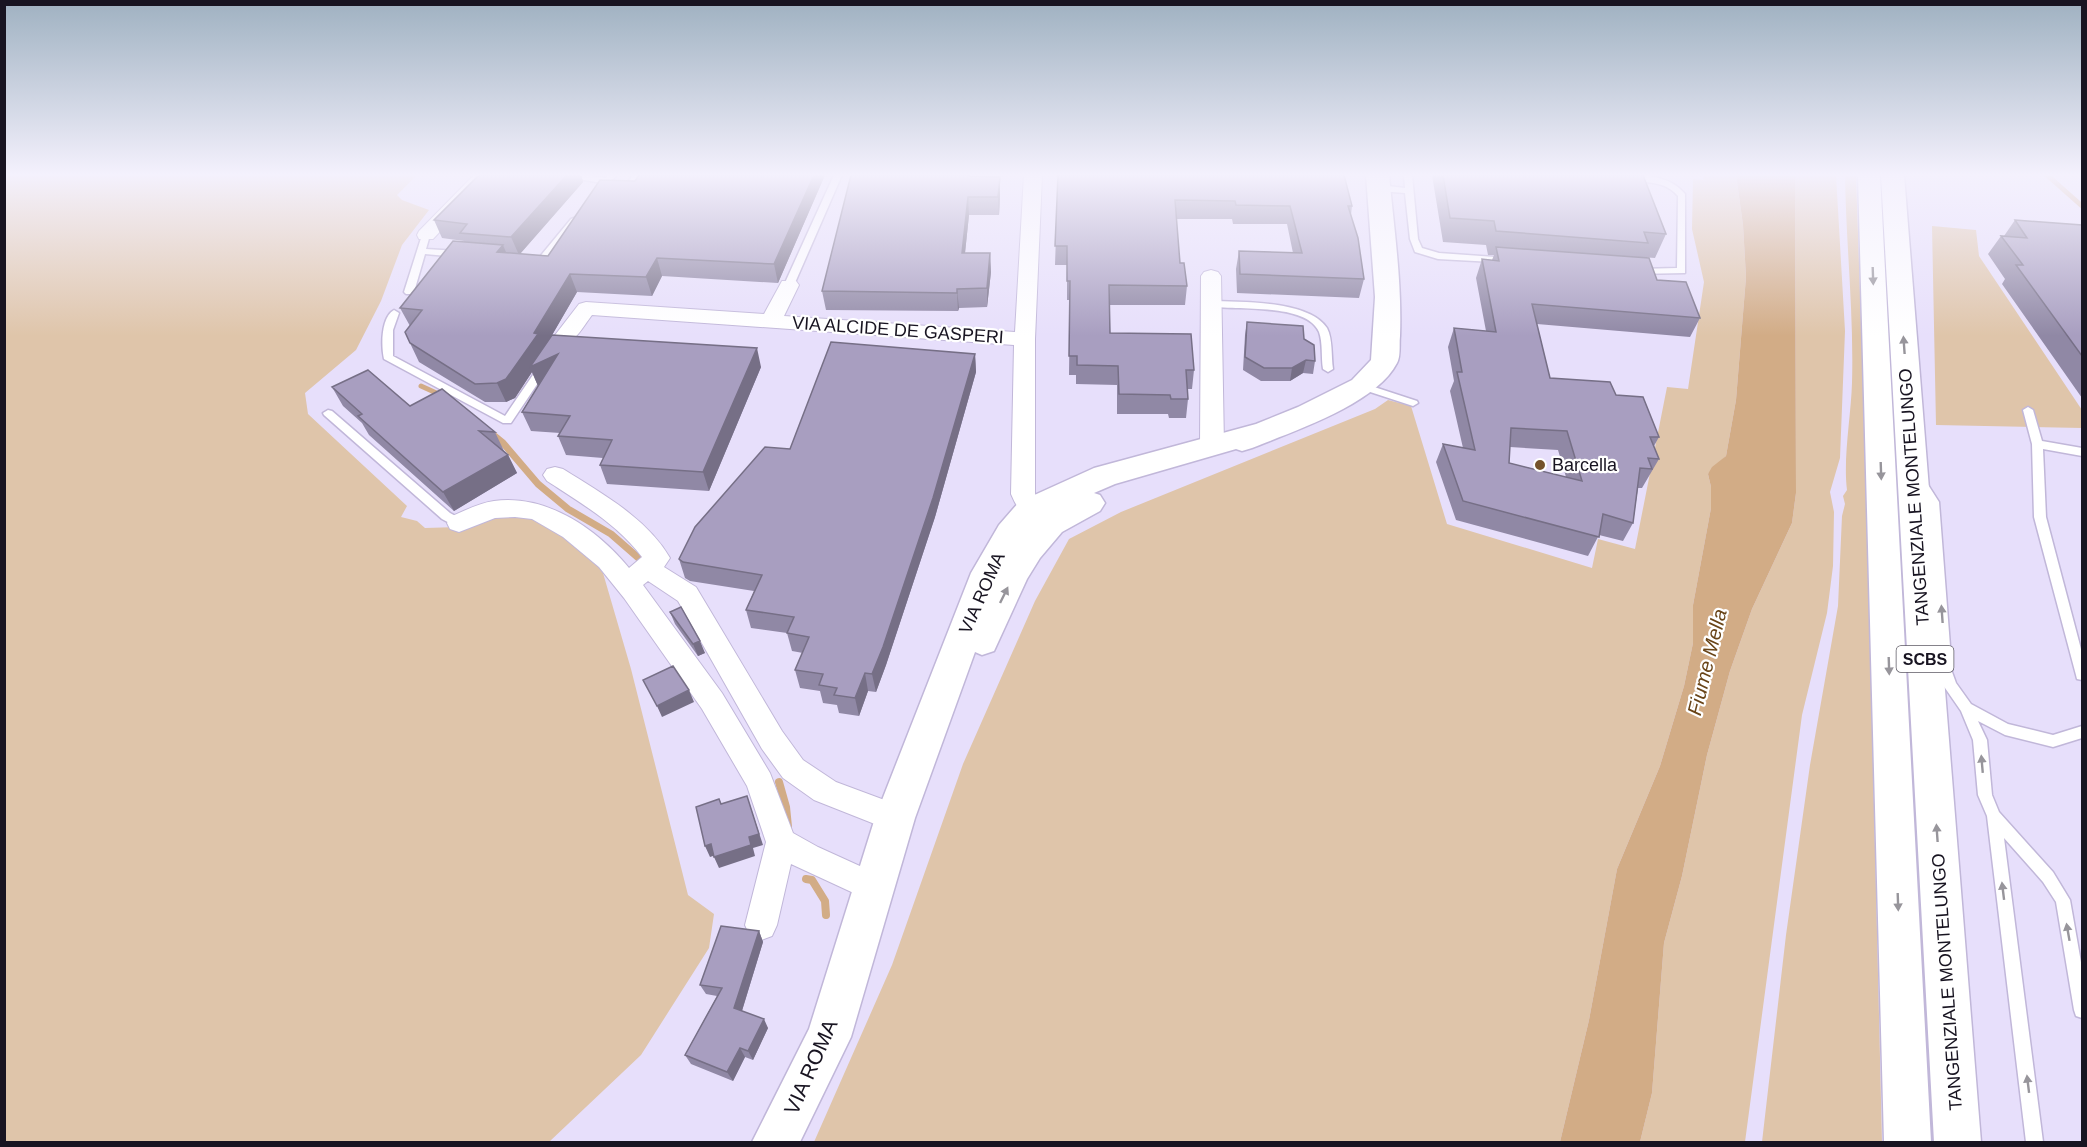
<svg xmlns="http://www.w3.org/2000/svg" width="2087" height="1147" font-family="Arial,sans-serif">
  <rect width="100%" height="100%" fill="#e7dffb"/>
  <!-- green -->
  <path fill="#dfc5aa" d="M5,175h412l-20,20 5,5 27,10 -27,35 -21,56 -25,49 -51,43 3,21 99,92 -6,11 16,4 8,7 34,-1 12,-6 52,-8 23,12 44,30 13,18 28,96 57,226 26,19 -5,34 -68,107 -92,87h-544z
    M1704,175h32l7,50 3,52 -10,123 -10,56 -18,18 3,13v21l-18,97v38l-9,43 -24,80 -43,103 -28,151 -29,122h-746l78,-177 71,-201 72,-163 34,-62 52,-27 254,-103 13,-9 23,6 36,118 145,44 6,-29 37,10 32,-162 21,2 16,-107 -12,-53 1,-50 10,1z
    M1795,175h41l9,156 -5,127 -10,34 4,20 -1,54 -6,47 -25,102 -57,427h-105l12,-49 12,-150 18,-67 25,-121 23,-84 22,-62 40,-86 4,-30z
    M1845,175l11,1 10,292 16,674h-120l24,-207 24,-170 28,-159 4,-90 3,-12 -2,-8 4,-6c-4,-32 4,-74 5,-107 2,-69 -6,-138 -7,-208z
    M1932,226l44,4 3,26 103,154v18l-146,-3z"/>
  <!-- water -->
  <path fill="#d2ac86" d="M1736,175h59l1,318 -4,30 -40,86 -22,62 -23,84 -25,121 -18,67 -12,150 -12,49h-80l29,-122 28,-151 43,-103 24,-80 9,-43v-38l18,-97v-21l-3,-13 4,-7 14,-11 10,-56 10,-123 -3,-52z"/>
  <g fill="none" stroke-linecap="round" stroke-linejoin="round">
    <!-- stream-far2 -->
    <path stroke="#d2ac86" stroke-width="5" d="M2047,175l35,31
      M421,386l22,10"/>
    <!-- stream-far1 -->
    <path stroke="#d2ac86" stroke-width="7" d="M492,434l11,9 35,41 30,25 43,25 31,27"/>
    <!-- stream -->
    <path stroke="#d2ac86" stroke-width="8" d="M779,782l7,25 2,20
      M806,879l6,1 13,21 1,14"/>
    <!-- lane casing -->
    <g stroke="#c1b7d9" stroke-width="3">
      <path id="lane" d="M554,175h29l23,3 2,-3h9l-9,9z
        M633,175h9l-15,19h-6l-1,-2z
        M834,175h8l-48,110 -2,2h-6l-2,-2z
        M1404,175h8l6,64 4,9 17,5 70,5 5,3 -2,2 -74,-4 -23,-7 -5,-13 -5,-46 -26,-2 -4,-3 4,-3 26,3z
        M1615,175c25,0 53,-2 70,19v79l-49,1 -2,-2 5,-3 38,-1 1,-72c-17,-20 -43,-10 -63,-21z
        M574,218l4,3 -35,43 -14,-1v-4h9l33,-40z
        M426,232l4,3 -4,14 32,2 5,3 -5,3 -33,-3 -11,38 -2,2h-6l-2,-2 18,-57z
        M1211,301c29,1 98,-1 116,27 6,11 4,28 6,41l-5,3 -5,-3c-2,-12 0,-26 -4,-37 -13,-30 -86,-21 -111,-26l-2,-2z
        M394,310l5,3 -6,17v26l112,60 34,-50 4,-1 5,3 -37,55h-8l-119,-64c-3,-13 -3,-42 10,-49z
        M1362,383l55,18 1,2 -5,3 -55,-18 -1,-2 1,-2z
        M2028,407l5,3 9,31 40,7v8l-39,-7 3,68 36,136v27l-5,-1 -1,-4 -42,-158 -2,-73 -9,-34z
        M328,410l4,1 118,102 13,7 2,3 -2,3h-8l-13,-7 -118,-104 -1,-2z
        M1921,479l4,1 14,22 13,170 4,11 15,21 37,20 45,11 29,-9v12l-29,9 -48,-12 -27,-14 9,19 5,55 7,17 54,60 17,28 12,68v50l-6,-2 -2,-6 -18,-108 -13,-20 -39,-44 39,304h-17l-39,-326 -9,-21 -5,-55 -12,-29 -18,-26 -3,-13 -13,-170 -12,-19z"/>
    </g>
    <!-- street casing -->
    <g stroke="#c1b7d9" stroke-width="2">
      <path id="street" d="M474,175h19l-60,64h-14l-2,-4 2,-4z
        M1024,175h18l-7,164v155c7,16 20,15 27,28l-3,6c-25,8 -40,-15 -48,-34l3,-149 -422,-30c-10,13 -19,33 -37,29l-3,-5 27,-35 7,-2 178,12 18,-33h14l3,4 -15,31 231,16z
        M1211,270l7,2 3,4 3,170 -4,6 -8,2 -8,-2 -4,-6 1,-170 3,-4z
        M555,467l8,2c38,24 84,49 107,89l-6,9 32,20 86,144 21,29 33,22 70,26 4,10 -4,10 -11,4 -81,-32 -31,-22 -21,-29 -84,-148 -30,-20 -5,4 79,108 48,80 23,60 25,14 66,30 5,10 -5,10 -11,5 -82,-38 -14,61 -5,11 -11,4 -11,-4 -5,-11 21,-83 -19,-56 -45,-77 -78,-111 -25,-31 -36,-30 -31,-18 -17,-2 -20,1 -36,14 -9,-3 -3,-6 3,-6c14,-6 29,-14 44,-16 53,-7 103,28 135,67l13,-11c-25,-33 -61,-54 -95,-76l-4,-6 4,-6z"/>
    </g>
    <!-- secondary casing -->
    <g stroke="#c1b7d9" stroke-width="3">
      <path id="secondary" d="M1366,175h23c5,54 13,107 11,161 -1,8 1,20 -3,27 -21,41 -103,68 -145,85l-10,3 -6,-2 -121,35 -21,9 6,2 5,8 -5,8 -38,21 -22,26 -13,21 -33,72 -12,4 -7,-3 -60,166 -64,219 -51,105h-48l57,-113 66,-211 96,-245 28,-48 20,-23 75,-34 162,-44 42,-17 54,-27 19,-20 4,-63z"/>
    </g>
    <!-- highway casing -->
    <g stroke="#c1b7d9" stroke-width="3">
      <path id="highway" d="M1858,175h22l51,967h-47z
        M1881,175h23l77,967h-47z"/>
    </g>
    <!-- lane -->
    <use href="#lane" fill="#fff" fill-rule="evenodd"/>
    <!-- street -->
    <use href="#street" fill="#fff" fill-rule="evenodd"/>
    <!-- secondary -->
    <use href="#secondary" fill="#fff" fill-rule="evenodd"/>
    <!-- highway -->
    <use href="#highway" fill="#fff" fill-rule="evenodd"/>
  </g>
  <!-- wall -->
  <path fill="#9088a5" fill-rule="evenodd" d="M479,175h102l2,7 -63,72 28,2 87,-75 190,-6 -47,108 -116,-7 -10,20 -75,-4 -25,43 209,32 -52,124 -102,-7 -7,-19 3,-7 -37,-3 -8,-19 2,-3 -29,-2 -9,-19 16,-26 -6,-14 -17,26 -9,4h-21l-66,-40 -9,-19v-17l-10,-18 64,-66v-1l-22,-3 -8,-18z
    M1058,175l294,31 -1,9 13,64 -5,19 -122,-5 -1,-24 3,-18 54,2 -6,-29h-54l-1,-5h-56l4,44 7,23 -2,19h-76l1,28 84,37 -2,19h-5l1,10 -2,19h-17l-1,-4h-51v-29l-41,-1v-9h-7l1,-75h-3v-35h-12z
    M1432,175h211l23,59 -11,24 -14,-1v1l16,22 43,38 -10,19 -153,-13 13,54 66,17 43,42 -5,9 5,13 -17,29h-4l-5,35 -10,18 -24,-6 -11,21 -132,-36 -20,-58 7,-18 20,4 -13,-57 4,-10 -6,-34 6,-19 32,3 -10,-53 6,-19 10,1 2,-5h-6l-2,-10 -43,-3zM1510,447l48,3 8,27 -57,-14z
    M977,177l23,18 -1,20h-30l-4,38h25l1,19 -4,35 -28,1 -1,3 -132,-1 -4,-19z
    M2015,220l67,5v173l-80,-114 3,-5 -17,-25 13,-18h3z
    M1247,322l57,17 11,22 -2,13 -10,-1 -13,8h-29l-18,-11 2,-35z
    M975,354l1,18 -41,145 -49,148 -10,27 -8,-1 -9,25 -20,-3 -2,-8 -14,-2 -3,-12 -20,-3 -5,-18 8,-17 -11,-2 -5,-18 -36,-5 -5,-18 8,-19 -64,-10 -5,-3 -6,-19 111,-110z
    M332,387l78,19 85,26 9,19 -1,-1 5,5 9,18 -63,38 -85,-76 -7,-12 -19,-17z
    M670,612l35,41 -7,3 -23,-32z
    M759,931l4,11 -21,69 26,17 -15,32 -8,-3 -12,24 -42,-17 -6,-9 32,-59 -11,-2 -6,-9z"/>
  <!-- shaded-wall -->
  <path fill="#766f86" d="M567,175h14l2,7 -64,73 -8,-18z
    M814,175h11l-47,108 -4,-19z
    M1000,177v18l-1,20 -1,-18z
    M968,197l1,18 -6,57 -1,-19z
    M503,245l8,19 -14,-12z
    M990,253l1,19 -4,35v-19z
    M657,258l5,18 -10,20 -6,-19z
    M570,274l7,18 -33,57 14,5 -20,32 -6,-14 -17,26 -9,4 -9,-19 37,-50z
    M957,289l2,19 -1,3 -1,-18z
    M757,348l4,19 -52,124 -6,-19z
    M975,354l1,18 -41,145 -49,148 -10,27 -4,-18z
    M1306,360l-3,13 -13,8 2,-13z
    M508,455l9,18 -63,38 -11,-19z
    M700,641l5,12 -7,3 -5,-12z
    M865,673l3,18 -9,25 -4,-18z
    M689,690l5,12 -32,15 -5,-11z
    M747,796l16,49 -10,3 2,8 -36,12 -5,-11 35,-20z
    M711,844l5,11 -6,2 -5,-11z
    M759,931l4,11 -23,75 -6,-9z
    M764,1019l4,9 -15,32 -5,-9z
    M740,1048l5,9 -12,24 -6,-9z"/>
  <!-- building -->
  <path fill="#a89ec0" stroke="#766f86" stroke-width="1.5" fill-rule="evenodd" d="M479,175h88l-56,62 -51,-4 7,-9 -33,-4z
    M639,175h175l-40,89 -117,-6 -11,19 -76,-3 -36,59 4,1 -32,45 -9,4 -22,1 -65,-41 -5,-11 17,-22 -22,-2 53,-67 50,4 -6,7 51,4 52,-76 35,1z
    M851,175h118v1l31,1 -2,20h-30l-6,56h28l-3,35 -30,1v4l-135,-2z
    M1058,175h286l8,31h-4l10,32 6,41 -124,-5 -1,-23 63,2 -12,-47 -54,-1 -1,-4 -60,-1 5,63h4l3,23 -78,-1 1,48 81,1 3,36h-8l2,29h-17l-1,-4 -51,-1 -1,-28 -41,-1v-9h-8l1,-75h-3v-35h-12z
    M1443,175h200l23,59 -22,-2 4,11 -152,-12 -2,-10 -44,-3z
    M2015,220l67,5v131l-66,-91h7l-22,-29 26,2z
    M1496,247l153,11 8,22 29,2 14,36 -168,-14 18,74 60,4 6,13 27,2 16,40h-9l9,22 -11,-1 4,11 -12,-1 -7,55 -30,-9 -4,23 -136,-36 -20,-57 32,6 -18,-78h5l-8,-44 42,4 -14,-73 17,2zM1511,428l56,3 15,50 -73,-18z
    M1247,322l56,4 1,13 10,6 1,16 -9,-1 -14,8h-28l-19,-11z
    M552,335l205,13 -54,124 -103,-7 12,-25 -54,-4 12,-20 -48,-4 36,-58 -28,13z
    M831,342l144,12 -42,144 -50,149 -11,27 -7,-1 -10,25 -21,-3 3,-7 -18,-3 4,-11 -28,-4 14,-33 -22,-4 7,-16 -48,-7 16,-35 -79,-13 -4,-3 16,-32 70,-80 25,2z
    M368,370l42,36 32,-17 53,43 -16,-1 29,24 -65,37 -85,-76 4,-2 -30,-27z
    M681,607l19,34 -7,3 -23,-32z
    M673,666l16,24 -32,16 -14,-26z
    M747,796l12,38 -10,3 2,8 -37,12 -3,-13 -6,2 -9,-39 23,-8 2,5z
    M721,926l38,5 -25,77 30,11 -16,32 -8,-3 -13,24 -42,-17 37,-67 -22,-3z"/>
  <!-- one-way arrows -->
  <defs><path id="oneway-solid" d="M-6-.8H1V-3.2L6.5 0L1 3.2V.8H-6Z" transform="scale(1.5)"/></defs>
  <g fill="#97959b">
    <use href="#oneway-solid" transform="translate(1873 276) rotate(88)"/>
    <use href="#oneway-solid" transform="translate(1904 345) rotate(-94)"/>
    <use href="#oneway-solid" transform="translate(1881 471) rotate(88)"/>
    <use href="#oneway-solid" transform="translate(1004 595) rotate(-64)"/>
    <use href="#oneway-solid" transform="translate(1942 614) rotate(-94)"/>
    <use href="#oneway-solid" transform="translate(1889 666) rotate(88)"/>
    <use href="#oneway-solid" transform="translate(1982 764) rotate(-95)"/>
    <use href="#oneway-solid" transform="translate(1937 833) rotate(-94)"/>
    <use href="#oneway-solid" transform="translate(2003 891) rotate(-97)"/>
    <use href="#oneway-solid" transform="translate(1898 902) rotate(88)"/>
    <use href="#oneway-solid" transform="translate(2068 932) rotate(-100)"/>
    <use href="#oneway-solid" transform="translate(2028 1084) rotate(-97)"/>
  </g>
  <!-- sky -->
  <linearGradient id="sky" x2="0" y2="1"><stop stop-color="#9fb1c1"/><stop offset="0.52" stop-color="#f4f1fd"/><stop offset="1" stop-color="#f4f1fd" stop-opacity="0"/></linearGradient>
  <rect width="2087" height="336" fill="url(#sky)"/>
  <!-- markers -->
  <circle fill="#75522b" stroke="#fff" stroke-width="2" cx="1540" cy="465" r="6"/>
  <g text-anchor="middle" stroke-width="4.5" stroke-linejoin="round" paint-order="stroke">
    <!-- shield labels -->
    <rect fill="#fff" stroke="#5d5a64" stroke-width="1.5" x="1896.5" y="646" width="57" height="26" rx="4.5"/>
    <g font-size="16" font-weight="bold" fill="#181421">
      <text x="1925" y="665">SCBS</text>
    </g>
    <!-- street labels -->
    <g font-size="18" fill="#181421" stroke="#fff">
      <text transform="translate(898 330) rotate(4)" y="6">VIA ALCIDE DE GASPERI</text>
      <text transform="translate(1914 497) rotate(-94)" y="6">TANGENZIALE MONTELUNGO</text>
      <text transform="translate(982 593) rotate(-66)" y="6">VIA ROMA</text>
      <text transform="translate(1947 982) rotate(-94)" y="6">TANGENZIALE MONTELUNGO</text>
    </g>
    <!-- poi labels -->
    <g font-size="18" fill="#181421" stroke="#fff" text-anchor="start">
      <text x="1552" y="471">Barcella</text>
    </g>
    <!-- water labels -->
    <g font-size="20" font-style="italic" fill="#694417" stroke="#fff">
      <text transform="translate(1707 662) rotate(-76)" y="7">Fiume Mella</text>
    </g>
    <!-- near-street labels -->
    <g font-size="21" fill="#181421" stroke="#fff">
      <text transform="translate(811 1067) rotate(-66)" y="7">VIA ROMA</text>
    </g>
  </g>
  <!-- border -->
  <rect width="2087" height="1147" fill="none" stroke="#181421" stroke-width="12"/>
</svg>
